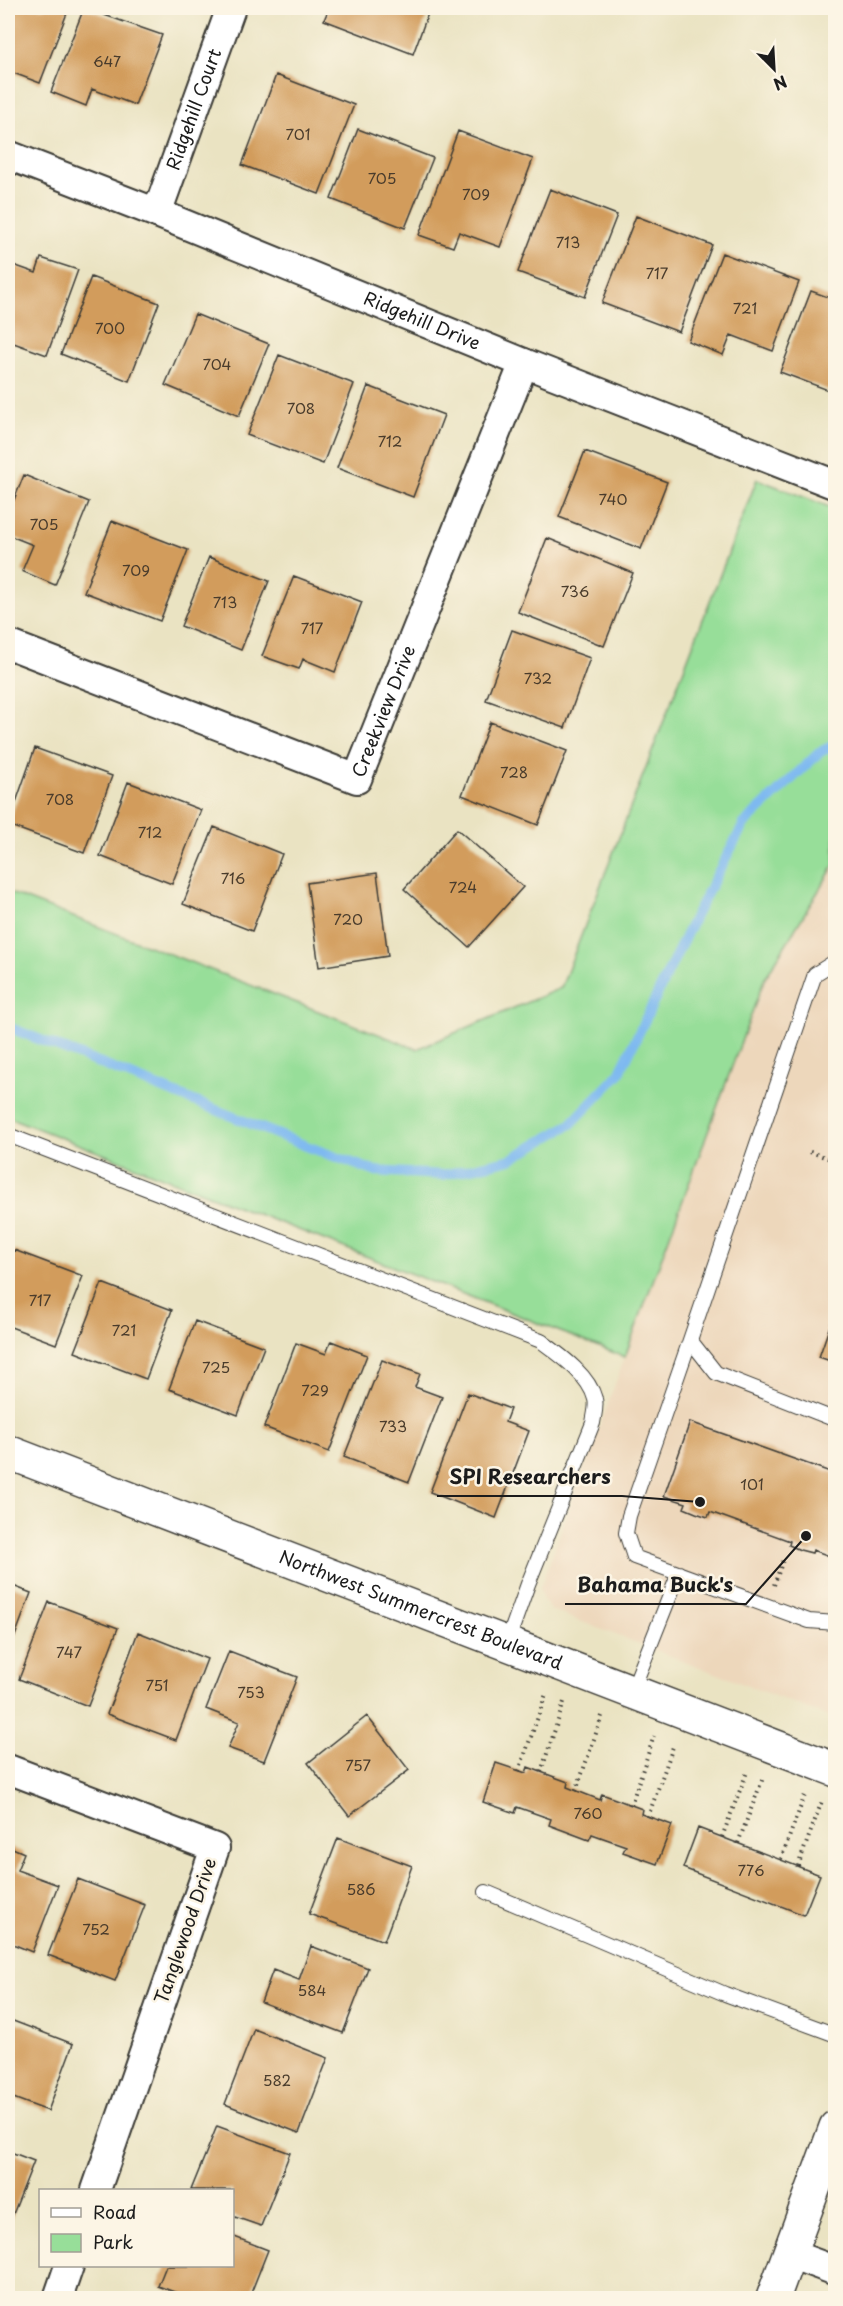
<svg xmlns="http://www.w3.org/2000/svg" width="843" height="2306" font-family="'Playpen Sans',sans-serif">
  <rect width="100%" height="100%" fill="#fcf5e5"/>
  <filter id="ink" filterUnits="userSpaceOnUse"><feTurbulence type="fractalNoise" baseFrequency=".0167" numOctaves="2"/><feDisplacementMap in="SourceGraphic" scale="12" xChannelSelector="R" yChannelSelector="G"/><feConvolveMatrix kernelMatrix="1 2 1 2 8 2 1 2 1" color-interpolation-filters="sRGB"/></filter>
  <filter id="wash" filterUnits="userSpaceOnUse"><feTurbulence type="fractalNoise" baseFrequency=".008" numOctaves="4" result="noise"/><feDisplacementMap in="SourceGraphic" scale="24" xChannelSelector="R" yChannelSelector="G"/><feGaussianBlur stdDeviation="1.35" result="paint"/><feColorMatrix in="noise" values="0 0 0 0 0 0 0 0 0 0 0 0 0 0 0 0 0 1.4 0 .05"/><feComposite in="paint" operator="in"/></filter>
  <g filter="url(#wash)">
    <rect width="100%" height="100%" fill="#eae3c2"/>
    <!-- built -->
    <path fill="#edd7bb" d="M835,864v855l-284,-109 -8,-10 -3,-12 224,-608z"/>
    <!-- green -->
    <path fill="#97de99" stroke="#5a7d5a" stroke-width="1.5" d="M757,479l78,30v355l-71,116 -139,377 -617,-240v-225l409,157 144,-61z"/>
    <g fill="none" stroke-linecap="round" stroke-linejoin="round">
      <!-- stream -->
      <path stroke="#7eb9f0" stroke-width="10" d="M8,1027l301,120 65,24 69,4 68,-16 60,-35 48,-50 76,-158 49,-92 76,-72 16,-8"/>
    </g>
    <g id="blocks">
      <!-- building -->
      <path fill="#d29c5c" d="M8,8h61l-29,75 -32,-12z
        M84,8l78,27 -27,70 -43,-16 -6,17 -35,-14z
        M329,8h101l-17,46 -89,-34z
        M276,75l78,30 -35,89 -77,-29z
        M358,129l75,29 -28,70 -74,-29z
        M458,131l75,28 -33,88 -41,-15 -6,15 -34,-12z
        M550,189l67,26 -32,82 -67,-25z
        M636,216l76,29 -33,87 -77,-29z
        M722,253l77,29 -26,69 -42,-16 -8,20 -35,-14z
        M41,258l37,12 -31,85 -39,-14v-78l28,10z
        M91,277l68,26 -30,78 -68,-27z
        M811,291l25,9v93l-56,-21z
        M195,314l74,30 -30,72 -74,-31z
        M279,355l75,29 -31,80 -76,-29z
        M368,386l76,29 -31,82 -76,-29z
        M585,451l82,31 -26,67 -82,-32z
        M24,475l65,27 -34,83 -33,-14 11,-26 -25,-10v-20z
        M112,521l76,29 -28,71 -76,-29z
        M547,538l86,35 -29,73 -86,-34z
        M209,557l60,24 -28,69 -60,-24z
        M294,576l68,26 -27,70 -32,-13 -4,10 -37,-13z
        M512,630l78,28 -25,70 -79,-28z
        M490,722l77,29 -29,74 -76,-30z
        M35,748l77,28 -28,77 -76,-28z
        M128,782l73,28 -29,74 -72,-28z
        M214,827l68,27 -30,77 -69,-27z
        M457,829l66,58 -54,60 -65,-58z
        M377,873l11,83 -69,11 -12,-84z
        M14,1250l69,26 -27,68 -48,-18v-58z
        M102,1283l70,27 -26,69 -71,-27z
        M835,1311h1v52l-17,-6z
        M195,1321l69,26 -26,68 -69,-26z
        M331,1341l36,14 -38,97 -65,-25 32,-84 30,11z
        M382,1360l38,14 -5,13 27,10 -33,85 -65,-25z
        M468,1393l42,16 -5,13 24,9 -33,87 -66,-26z
        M690,1422l146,52 -1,84 -22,-8 -1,3 -12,-3 -11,-5 1,-4 -80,-29 -2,5 -12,-4 -12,-5 2,-5 -22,-7z
        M8,1584l23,9 -23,62z
        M49,1602l69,26 -30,78 -69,-27z
        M138,1632l69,27 -31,81 -69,-26z
        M229,1651l68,26 -33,84 -36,-13 11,-26 -33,-13z
        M367,1716l42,54 -60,46 -41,-53z
        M496,1763l30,10 2,-6 13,5 27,10 -1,5 33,13 2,-6 40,15 -1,5 31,11 -15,39 -34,-12 3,-6 -34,-12 -3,6 -40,-15 2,-6 -34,-12 -2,6 -32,-11z
        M698,1828l122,47 -16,40 -121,-47z
        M338,1838l74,28 -28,75 -75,-27z
        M8,1846l16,7 -7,17 41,15 -26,67 -24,-10z
        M78,1879l67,26 -30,76 -67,-26z
        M311,1946l57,22 -25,65 -82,-31 12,-32 26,10z
        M8,2019l65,25 -25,67 -40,-15z
        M254,2029l74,29 -29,75 -74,-29z
        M217,2126l73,27 -29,73 -29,-10v-26h-41z
        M8,2151l26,10 -26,66z
        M232,2236l36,14 -19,48h-58l-33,-12 8,-20h66z"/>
    </g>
  </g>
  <g filter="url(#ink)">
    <use href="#blocks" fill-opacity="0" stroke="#3b3a35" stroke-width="1.5"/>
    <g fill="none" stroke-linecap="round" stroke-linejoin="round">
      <!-- lane casing -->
      <g stroke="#3b3a35" stroke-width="16">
        <path id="lane" d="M836,961l-21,13 -125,366 26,33 120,47
          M8,1135l533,206c19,14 48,34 54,58 2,7 -1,17 -2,24l-65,161 -21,59
          M690,1340l-61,176 -3,17 8,24 175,64 27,2
          M632,1691l47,-118
          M486,1892l239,102 111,41"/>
      </g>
      <!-- street casing -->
      <g stroke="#3b3a35" stroke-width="32">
        <g id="street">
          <path id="s1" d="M8,155l149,58 367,150 312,122"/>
          <path id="s2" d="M157,213l74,-205"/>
          <path id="s3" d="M8,644l349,135 167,-416"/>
          <path d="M8,1769l207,79 -119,342"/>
          <path d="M790,2254l46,17"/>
          <path d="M58,2298l11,-32"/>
        </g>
      </g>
      <!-- secondary casing -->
      <g stroke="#3b3a35" stroke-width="36">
        <g id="secondary">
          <path id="s4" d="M8,1452l828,318"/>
          <path d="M773,2298l63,-171"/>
        </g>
      </g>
      <!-- path -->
      <path stroke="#3b3a35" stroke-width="4" stroke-dasharray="1.5 4.5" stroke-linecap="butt" d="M810,1152l26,9
        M774,1585l9,-25
        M519,1771l27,-77
        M541,1772l23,-70
        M576,1791l26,-75
        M631,1805l23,-69
        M648,1817l26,-73
        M722,1837l25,-65
        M738,1843l25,-65
        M781,1859l24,-64
        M798,1866l24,-65"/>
      <!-- lane -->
      <use href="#lane" stroke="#fff" stroke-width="14"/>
      <!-- street -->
      <use href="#street" stroke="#fff" stroke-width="28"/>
      <!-- secondary -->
      <use href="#secondary" stroke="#fff" stroke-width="33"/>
    </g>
  </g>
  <g text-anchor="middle" stroke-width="5" stroke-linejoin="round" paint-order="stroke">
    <!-- number labels -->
    <g font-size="15" fill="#4a3c2c">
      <text x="107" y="67">647</text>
      <text x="298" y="140">701</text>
      <text x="382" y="184">705</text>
      <text x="476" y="200">709</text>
      <text x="568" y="248">713</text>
      <text x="657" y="279">717</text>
      <text x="745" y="314">721</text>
      <text x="110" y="334">700</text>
      <text x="217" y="370">704</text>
      <text x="301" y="414">708</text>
      <text x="390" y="447">712</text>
      <text x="613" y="505">740</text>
      <text x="44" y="530">705</text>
      <text x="136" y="576">709</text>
      <text x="575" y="597">736</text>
      <text x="225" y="608">713</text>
      <text x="312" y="634">717</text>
      <text x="538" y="684">732</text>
      <text x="514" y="778">728</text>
      <text x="60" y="805">708</text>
      <text x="150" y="838">712</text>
      <text x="233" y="884">716</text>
      <text x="463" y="893">724</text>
      <text x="348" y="925">720</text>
      <text x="40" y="1306">717</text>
      <text x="124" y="1336">721</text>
      <text x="216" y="1373">725</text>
      <text x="315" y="1396">729</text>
      <text x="393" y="1432">733</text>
      <text x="752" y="1490">101</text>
      <text x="69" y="1658">747</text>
      <text x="157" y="1691">751</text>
      <text x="251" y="1698">753</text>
      <text x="358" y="1771">757</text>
      <text x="588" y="1819">760</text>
      <text x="751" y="1876">776</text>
      <text x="361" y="1895">586</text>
      <text x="96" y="1935">752</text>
      <text x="312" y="1996">584</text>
      <text x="277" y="2086">582</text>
    </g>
    <!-- street labels -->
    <g font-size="18" fill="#1c1c1c" stroke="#fcf5e5">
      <text dy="6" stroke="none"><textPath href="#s2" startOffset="110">Ridgehill Court</textPath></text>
      <text dy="6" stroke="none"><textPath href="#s1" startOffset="446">Ridgehill Drive</textPath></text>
      <text dy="6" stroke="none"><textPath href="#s3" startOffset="447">Creekview Drive</textPath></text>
      <text dy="6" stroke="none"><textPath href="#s4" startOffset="442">Northwest Summercrest Boulevard</textPath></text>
      <text transform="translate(186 1931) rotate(-71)" y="6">Tanglewood Drive</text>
    </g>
  </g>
  <!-- callouts -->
  <path fill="none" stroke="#1c1c1c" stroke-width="2" d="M700 1502L622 1496H437M806 1536L746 1604H565"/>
  <g fill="#1c1c1c" stroke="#fcf5e5" stroke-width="2">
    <circle cx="700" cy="1502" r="6"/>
    <circle cx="806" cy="1536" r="6"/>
  </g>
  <g font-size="20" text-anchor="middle" font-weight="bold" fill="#1c1c1c" stroke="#fcf5e5" stroke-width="5" stroke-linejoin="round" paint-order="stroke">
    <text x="530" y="1484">SPI Researchers</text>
    <text x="655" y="1592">Bahama Buck's</text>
  </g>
  <!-- margin -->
  <rect width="843" height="2306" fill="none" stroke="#fcf5e5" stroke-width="30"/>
  <!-- legend -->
  <rect x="39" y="2189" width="195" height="78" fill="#fcf5e5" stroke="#a29e95" stroke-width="1.5"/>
  <rect x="51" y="2208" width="30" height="9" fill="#ffffff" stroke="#a29e95" stroke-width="1.5"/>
  <text x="93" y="2219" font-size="18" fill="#1c1c1c">Road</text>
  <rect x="51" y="2234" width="30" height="18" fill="#97de99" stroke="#a29e95" stroke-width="1.5"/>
  <text x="93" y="2249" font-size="18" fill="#1c1c1c">Park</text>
  <!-- north arrow -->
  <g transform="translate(774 69) rotate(156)" stroke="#fcf5e5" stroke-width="4.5" paint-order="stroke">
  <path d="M0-4.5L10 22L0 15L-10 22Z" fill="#1c1c1c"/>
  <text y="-9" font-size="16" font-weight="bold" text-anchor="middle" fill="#1c1c1c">N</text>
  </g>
</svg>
